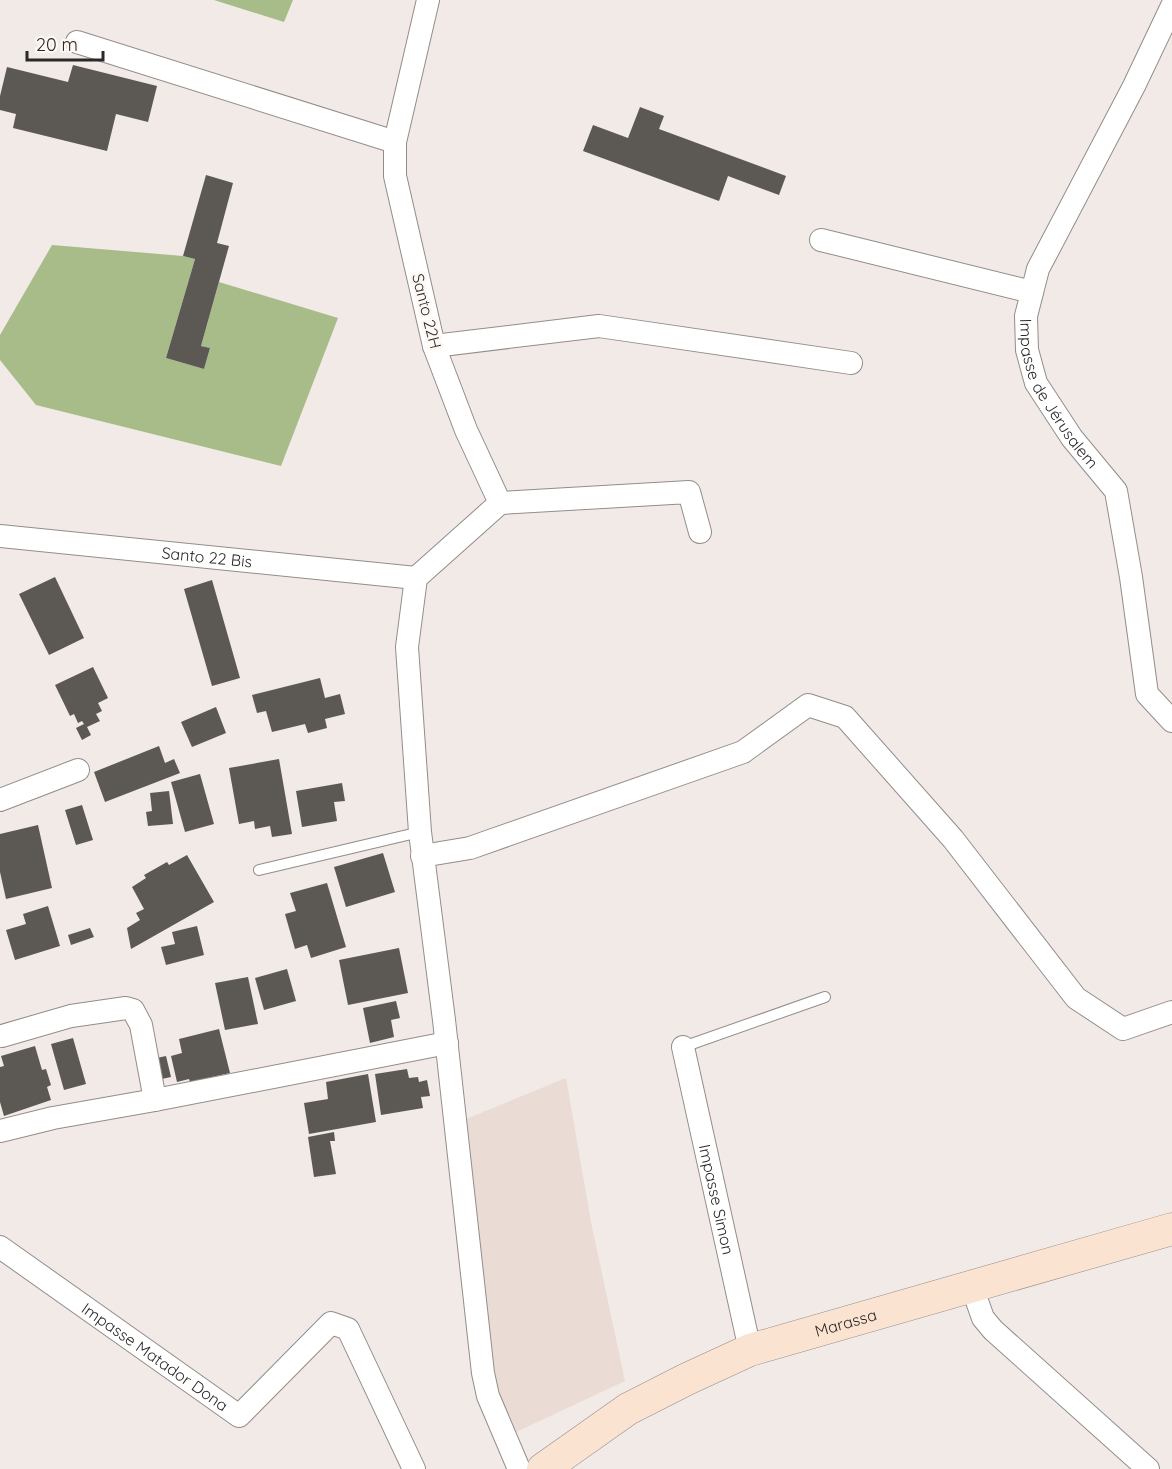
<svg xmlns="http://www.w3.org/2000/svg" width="1172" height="1469" font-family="Quicksand,sans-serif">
  <rect width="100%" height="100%" fill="#f1eae7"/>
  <!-- built -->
  <path fill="#eadcd4" d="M566,1078l25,144 34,159 -111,52 -25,-61 -28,-251z"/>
  <!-- forest -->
  <path fill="#a7bc88" d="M214,0h79l-9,22z
    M52,245l131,11 12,3 -29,99 38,11 6,-21 -9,-2 18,-64 119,36 -57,148 -245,-61 -36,-45v-25z"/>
  <!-- building -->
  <path fill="#5c5854" d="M73,65l84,21 -9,36 -32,-8 -9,37 -94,-23 3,-14 -16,-4v-14l7,-29 61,15z
    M640,107l24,9 -5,13 127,47 -7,19 -51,-19 -9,25 -136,-50 10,-26 35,13z
    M206,175l27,8 -16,60 12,3 -28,100 9,2 -6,21 -38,-11 29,-99 -12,-3z
    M55,577l29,61 -35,17 -30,-61z
    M212,580l28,98 -28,8 -28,-97z
    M93,667l15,31 -10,5 4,8 -6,3 4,7 -13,6 4,8 -9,5 -6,-12 8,-4 -2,-3 -4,2 -4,-9 -4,2 -15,-31z
    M320,678l5,20 15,-4 5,20 -20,5 2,9 -19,5 -3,-9 -33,8 -6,-21 -9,2 -5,-18z
    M216,707l10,26 -34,14 -11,-25z
    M159,746l6,17 9,-4 6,14 -75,29 -11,-30z
    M279,759l13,75 -20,3 -2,-11 -15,3 -1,-8 -15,3 -10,-56z
    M200,774l14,50 -29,8 -14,-50z
    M342,783l3,18 -11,1 3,19 -35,6 -6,-36z
    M169,791l4,33 -25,2 -2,-14 6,-1 -2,-18z
    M82,805l11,35 -17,5 -11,-35z
    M38,825l14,63 -46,11 -6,-27v-38z
    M383,853l12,39 -49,15 -12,-40z
    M187,855l27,47 -83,47 -4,-21 13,-8 -4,-7 8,-4 -12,-22 14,-9 -2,-3 23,-13 2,3z
    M327,883l19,64 -35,11 -4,-13 -12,4 -10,-35 11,-3 -6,-18z
    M48,906l12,40 -45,14 -9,-30 20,-6 -3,-10z
    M197,926l7,29 -38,10 -5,-18 14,-3 -3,-12z
    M90,928l4,9 -23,8 -3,-10z
    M399,948l9,45 -60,12 -9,-45z
    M287,969l9,32 -32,9 -9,-32z
    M248,977l10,47 -33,6 -10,-47z
    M396,1001l4,17 -9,2 3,17 -24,6 -7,-35z
    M219,1029l11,44 -40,9 -1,-3 -12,3 -6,-26 11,-3 -3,-14z
    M73,1038l13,46 -22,6 -13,-46z
    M35,1046l7,24 4,-1 5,16 -4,2 4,13 -47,16 -4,-14v-35l4,-1 -3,-10z
    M166,1056l5,21 -14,3 -5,-21z
    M407,1069l2,9 9,-1 1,5 8,-2 3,16 -9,1 2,11 -42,7 -6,-41z
    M368,1074l8,48 -67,12 -5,-31 24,-4 -2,-17z
    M334,1132l1,9h-5l6,33 -22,3 -6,-40z"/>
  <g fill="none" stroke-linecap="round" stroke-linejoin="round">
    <!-- service casing -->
    <g stroke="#938d8a" stroke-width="12">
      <path id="service" d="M259,870l161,-38
        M683,1047l142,-50"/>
    </g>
    <!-- minor casing -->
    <g stroke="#938d8a" stroke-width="24">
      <g id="minor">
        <path id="s1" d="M1172,6l-38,80 -96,183 -12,47 1,34 9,33 36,55 44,53 15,86 16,117 25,27"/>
        <path d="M77,42l318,100"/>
        <path d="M821,240l211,52"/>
        <path d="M434,346l165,-20 252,37"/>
        <path d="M500,503l189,-11 11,40"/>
        <path id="s2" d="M0,536l416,42"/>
        <path d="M416,578l-9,69 13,185 24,188 39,353 5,23 31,73"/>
        <path d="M416,578l84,-75 -34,-73 -32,-84 -39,-170v-34l33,-142"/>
        <path d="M0,800l78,-30"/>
        <path d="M422,856l48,-8 273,-96 65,-47 37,12 108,122 123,159 47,31 49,-17"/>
        <path d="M2,1036l69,-20 55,-8 7,2 8,15 14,75"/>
        <path id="s3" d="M683,1047l67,303"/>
        <path d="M0,1131l53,-13 102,-18 292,-57"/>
        <path id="s4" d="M0,1247l239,169 92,-93 17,6 66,140"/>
        <path d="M972,1287l11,31 10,12 155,139"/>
      </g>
    </g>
    <!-- secondary casing -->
    <g stroke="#938d8a" stroke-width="33">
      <g id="secondary">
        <path id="s5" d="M543,1469l85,-60 59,-30 63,-29 422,-121"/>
      </g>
    </g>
    <!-- service -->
    <use href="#service" stroke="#fff" stroke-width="10"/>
    <!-- minor -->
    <use href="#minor" stroke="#fff" stroke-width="22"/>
    <!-- secondary -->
    <use href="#secondary" stroke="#fbe3d2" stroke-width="32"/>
  </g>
  <g text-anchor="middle" stroke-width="6" stroke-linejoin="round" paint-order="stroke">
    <!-- street labels -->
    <g font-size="16" fill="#2b2928" stroke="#fef8f4">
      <text transform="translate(427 311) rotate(76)" y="6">Santo 22H</text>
      <text dy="6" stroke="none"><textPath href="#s1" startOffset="430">Impasse de Jérusalem</textPath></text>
      <text dy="6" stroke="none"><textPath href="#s2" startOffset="208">Santo 22 Bis</textPath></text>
      <text dy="6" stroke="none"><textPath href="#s3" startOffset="156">Impasse Simon</textPath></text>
      <text dy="6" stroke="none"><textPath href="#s5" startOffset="339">Marassa</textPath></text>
      <text dy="6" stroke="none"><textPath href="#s4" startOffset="190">Impasse Matador Dona</textPath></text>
    </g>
  </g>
  <!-- scale -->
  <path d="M27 51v9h76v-9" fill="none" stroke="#2b2928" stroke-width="3"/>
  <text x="36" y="51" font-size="18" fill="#2b2928" stroke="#fef8f4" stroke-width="4.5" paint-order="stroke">20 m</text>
</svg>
